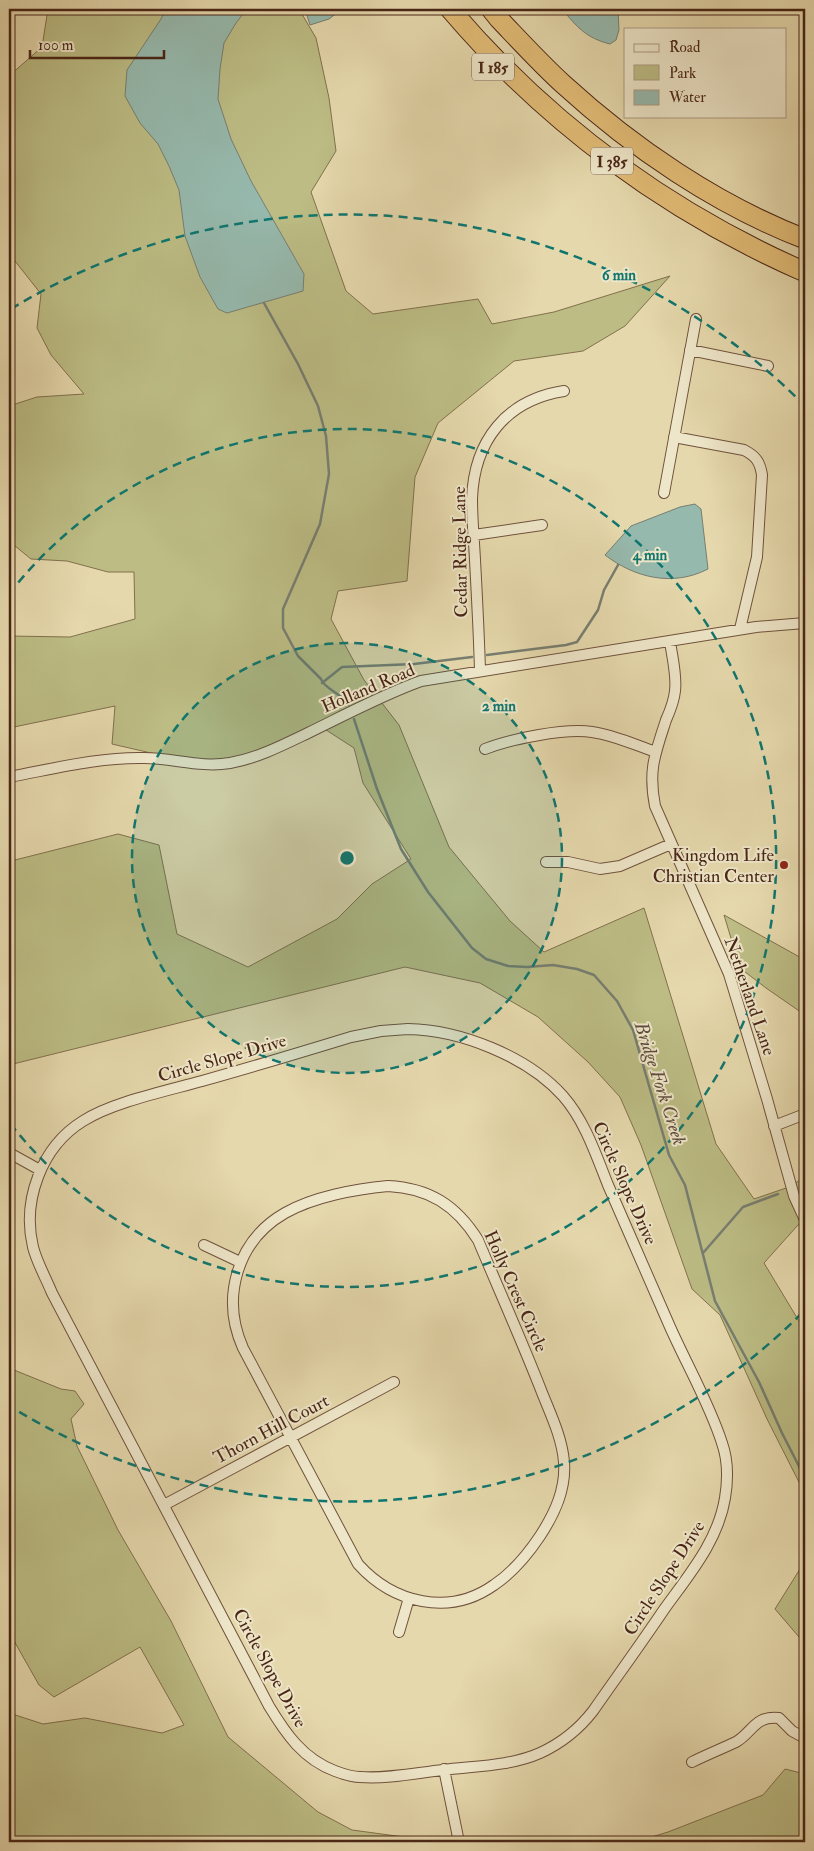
<svg xmlns="http://www.w3.org/2000/svg" width="814" height="1851" font-family="'IM FELL Double Pica',serif">
  <rect width="100%" height="100%" fill="#e5d8ac"/>
  <filter id="stains"><feTurbulence type="fractalNoise" baseFrequency=".004" numOctaves="4"/><feColorMatrix values="0 0 0 0 .2 0 0 0 0 .09 0 0 0 0 .02 0 0 0 .5 -.17"/></filter>
  <radialGradient id="worn" r=".72"><stop offset=".6" stop-color="#630" stop-opacity="0"/><stop offset="1" stop-color="#630" stop-opacity=".3"/></radialGradient>
  <!-- green -->
  <path fill="#bcbc84" stroke="#82704d" d="M48,9h251l17,29 13,60 7,53 -25,41 35,99 27,23 105,-15 14,25 62,-12 116,-36 -45,50 -42,25 -69,10 -76,62 -23,54 -8,104 -69,10 -7,28 33,61 35,45 50,122 61,74 34,31 100,-44 72,236 38,55 35,-12 16,-10v43l-7,5 -34,38 41,68v163l-38,-75 -47,-104 -28,-26 -51,-144 -21,-48 -32,-35 -50,-45 -58,-34 -75,-16 -396,98v-195l6,-10 103,-26 41,11 18,89 71,33 89,-48 35,-35 39,-25 -48,-76 -9,-35 -31,-20 -66,32 -80,-1 -65,-15 3,-38 -101,21 -5,-1v-90l61,1 65,-18 -1,-47h-26l-41,-11 -36,-2 -22,-18v-135l28,-9 47,-3 -33,-39 -14,-27 4,-34 -26,-33 -6,-1v-184l33,-29z
    M724,915l81,45v55l-39,-27 -26,-20z
    M9,1357l5,13 47,19 14,2 9,13 -13,15 6,27 41,84 53,91 57,116 90,75 34,18 52,7 1,5h-396v-129l34,11 42,-6 77,15 22,-8 -44,-78 -86,50 -15,-12 -30,-53z
    M805,1561v83l-30,-35z
    M785,1769l20,5v68h-170l33,-10 95,-37z"/>
  <!-- water -->
  <path fill="#96b9ad" stroke="#777e71" d="M166,9h81l-11,14 -12,20 -4,26 -2,30 13,40 20,42 53,93 -1,17 -76,22 -9,-4 -18,-32 -15,-41 -6,-46 -10,-24 -11,-22 -18,-21 -15,-27 2,-26 34,-51z
    M305,9h37l-13,10 -19,6z
    M562,9h56l1,21 -3,10 -6,4c-24,-6 -33,-17 -48,-35z
    M695,504l6,5 7,60c-35,18 -73,9 -103,-14l26,-29 49,-19z"/>
  <g fill="none" stroke-linecap="round" stroke-linejoin="round">
    <!-- stream -->
    <path stroke="#777e71" stroke-width="2.5" d="M264,303l34,61 20,42 8,30 3,38 -9,50 -37,85v19l15,28 23,23c3,10 21,14 27,26
      M487,655l79,-10 11,-3 21,-32 6,-20 14,-25
      M322,683l20,-16 72,-3 58,-7
      M354,719l23,70 24,60 27,43 44,56 14,11 22,7 19,1 26,-2 24,4 17,6 23,26 16,29 36,125 16,30 30,116 44,81 23,51 23,45
      M703,1253l40,-46 35,-13"/>
    <!-- street casing -->
    <g stroke="#70523c" stroke-width="12">
      <path id="street" d="M690,350l78,16
        M674,437l70,13c12,6 16,12 18,25l-5,82 -17,72
        M664,493l32,-174
        M474,535l68,-10
        M670,641c2,16 7,34 5,50 -1,10 -5,20 -9,29 -11,34 -18,50 -11,86l74,168 38,125 27,97 11,24
        M480,671c-1,-37 -3,-74 -5,-111 -1,-20 -3,-40 -3,-61 2,-58 34,-99 92,-108
        M485,749c25,-10 80,-21 107,-17 22,3 43,13 64,20
        M9,777c44,-8 89,-20 135,-19 29,0 57,10 86,5 28,-5 53,-18 78,-30 37,-18 74,-38 113,-52l335,-54 49,-4
        M546,862h22l32,7 20,-3 51,-22
        M408,1029c52,1 119,27 155,67 22,25 33,59 45,89 20,45 39,90 59,135 17,40 42,82 55,123 6,17 6,37 3,55 -7,44 -38,79 -62,113 -23,34 -47,67 -70,100 -14,18 -31,32 -53,42 -29,13 -65,13 -97,17 -27,3 -55,9 -83,7 -8,0 -17,-3 -25,-6 -32,-12 -49,-37 -66,-65l-217,-413c-6,-15 -15,-30 -19,-46 -11,-46 8,-100 50,-126 30,-19 83,-30 119,-40 50,-14 100,-29 149,-44l30,-6z
        M774,1126l31,-12
        M13,1155l27,15
        M388,1186c41,2 68,19 90,54 21,50 43,99 63,150 9,23 21,47 23,72 2,27 -9,51 -24,74 -12,18 -28,37 -46,49 -45,32 -101,18 -136,-21l-115,-216c-22,-49 -7,-107 42,-135 28,-16 70,-24 103,-27z
        M204,1245l36,17
        M164,1505l230,-123
        M399,1632l10,-34
        M692,1762c14,-7 29,-13 44,-20 16,-9 19,-27 43,-24l13,13 13,7
        M444,1769l15,73"/>
    </g>
    <!-- highway casing -->
    <g stroke="#492516" stroke-width="21">
      <path id="highway" d="M450,9c97,114 218,203 355,263
        M491,9l8,10c21,22 42,45 64,65 70,64 154,121 242,155"/>
    </g>
    <!-- street -->
    <use href="#street" stroke="#eee6c9" stroke-width="10"/>
    <!-- highway -->
    <use href="#highway" stroke="#e2bc76" stroke-width="19"/>
  </g>
  <!-- distance rings -->
  <circle cx="347" cy="858" r="215" fill="#0f766e" fill-opacity=".12"/>
  <g fill="none" stroke="#0f766e" stroke-width="2.5" stroke-dasharray="9 6">
    <circle cx="347" cy="858" r="215"/>
    <path d="M9 594A429 429 0 1 1 9 1122"/>
    <path d="M802 1313A644 644 0 0 1 11 1407M11 309A644 644 0 0 1 802 403"/>
  </g>
  <!-- markers -->
  <circle fill="#8f2418" stroke="#eee6c9" stroke-width="2" cx="784" cy="865" r="5"/>
  <g text-anchor="middle" stroke-width="4" stroke-linejoin="round" paint-order="stroke">
    <!-- shield labels -->
    <g fill="#eee6c9" stroke="#7a5f4c" stroke-width="1">
      <rect x="472" y="53.5" width="42" height="27" rx="4"/>
      <rect x="591" y="147.5" width="42" height="27" rx="4"/>
    </g>
    <g font-size="16" font-weight="bold" fill="#492516">
      <text x="493" y="73">I 185</text>
      <text x="612" y="167">I 385</text>
    </g>
    <!-- street labels -->
    <g font-size="18" fill="#492516" stroke="#eee6c9">
      <text transform="translate(460 552) rotate(-91)" y="6">Cedar Ridge Lane</text>
      <text transform="translate(368 688) rotate(-23)" y="6">Holland Road</text>
      <text transform="translate(750 996) rotate(71)" y="6">Netherland Lane</text>
      <text transform="translate(222 1058) rotate(-16)" y="6">Circle Slope Drive</text>
      <text transform="translate(625 1183) rotate(66)" y="6">Circle Slope Drive</text>
      <text transform="translate(516 1291) rotate(66)" y="6">Holly Crest Circle</text>
      <text transform="translate(271 1429) rotate(-28)" y="6">Thorn Hill Court</text>
      <text transform="translate(664 1578) rotate(-57)" y="6">Circle Slope Drive</text>
      <text transform="translate(270 1668) rotate(61)" y="6">Circle Slope Drive</text>
    </g>
    <!-- poi labels -->
    <g font-size="18" fill="#492516" stroke="#eee6c9" text-anchor="end">
      <text x="774" y="861">Kingdom Life<tspan x="774" dy="21">Christian Center</tspan></text>
    </g>
    <!-- water labels -->
    <g font-size="19" font-style="italic" fill="#5c4a3c" stroke="#eee6c9">
      <text transform="translate(661 1083) rotate(72)" y="7">Bridge Fork Creek</text>
    </g>
  </g>
  <circle cx="347" cy="858" r="8" fill="#0f766e" stroke="#eee6c9" stroke-width="2.5"/>
  <g font-size="15" text-anchor="middle" font-weight="bold" fill="#0f766e" stroke="#eee6c9" stroke-width="4" stroke-linejoin="round" paint-order="stroke">
    <text x="619" y="280">6 min</text>
    <text x="650" y="560">4 min</text>
    <text x="499" y="711">2 min</text>
  </g>
  <!-- margin -->
  <rect width="814" height="1851" fill="none" stroke="#e5d8ac" stroke-width="30"/>
  <rect x="10" y="10" width="794" height="1831" fill="none" stroke="#492516" stroke-width="2.5"/>
  <rect x="15" y="15" width="784" height="1821" fill="none" stroke="#492516"/>
  <!-- legend -->
  <rect x="624" y="28" width="162" height="90" fill="#eee6c9" stroke="#ac9981"/>
  <rect x="634" y="44" width="25" height="8" fill="#eee6c9" stroke="#ac9981"/>
  <text x="669" y="52" font-size="15" fill="#492516">Road</text>
  <rect x="634" y="65" width="25" height="15" fill="#bcbc84" stroke="#ac9981"/>
  <text x="669" y="78" font-size="15" fill="#492516">Park</text>
  <rect x="634" y="90" width="25" height="15" fill="#96b9ad" stroke="#ac9981"/>
  <text x="669" y="102" font-size="15" fill="#492516">Water</text>
  <!-- scale -->
  <path d="M30 50v8h134v-8" fill="none" stroke="#492516" stroke-width="2.5"/>
  <text x="38" y="50" font-size="15" fill="#492516" stroke="#eee6c9" stroke-width="4" paint-order="stroke">100 m</text>
  <rect width="100%" height="100%" filter="url(#stains)"/>
  <rect width="100%" height="100%" fill="url(#worn)"/>
</svg>
